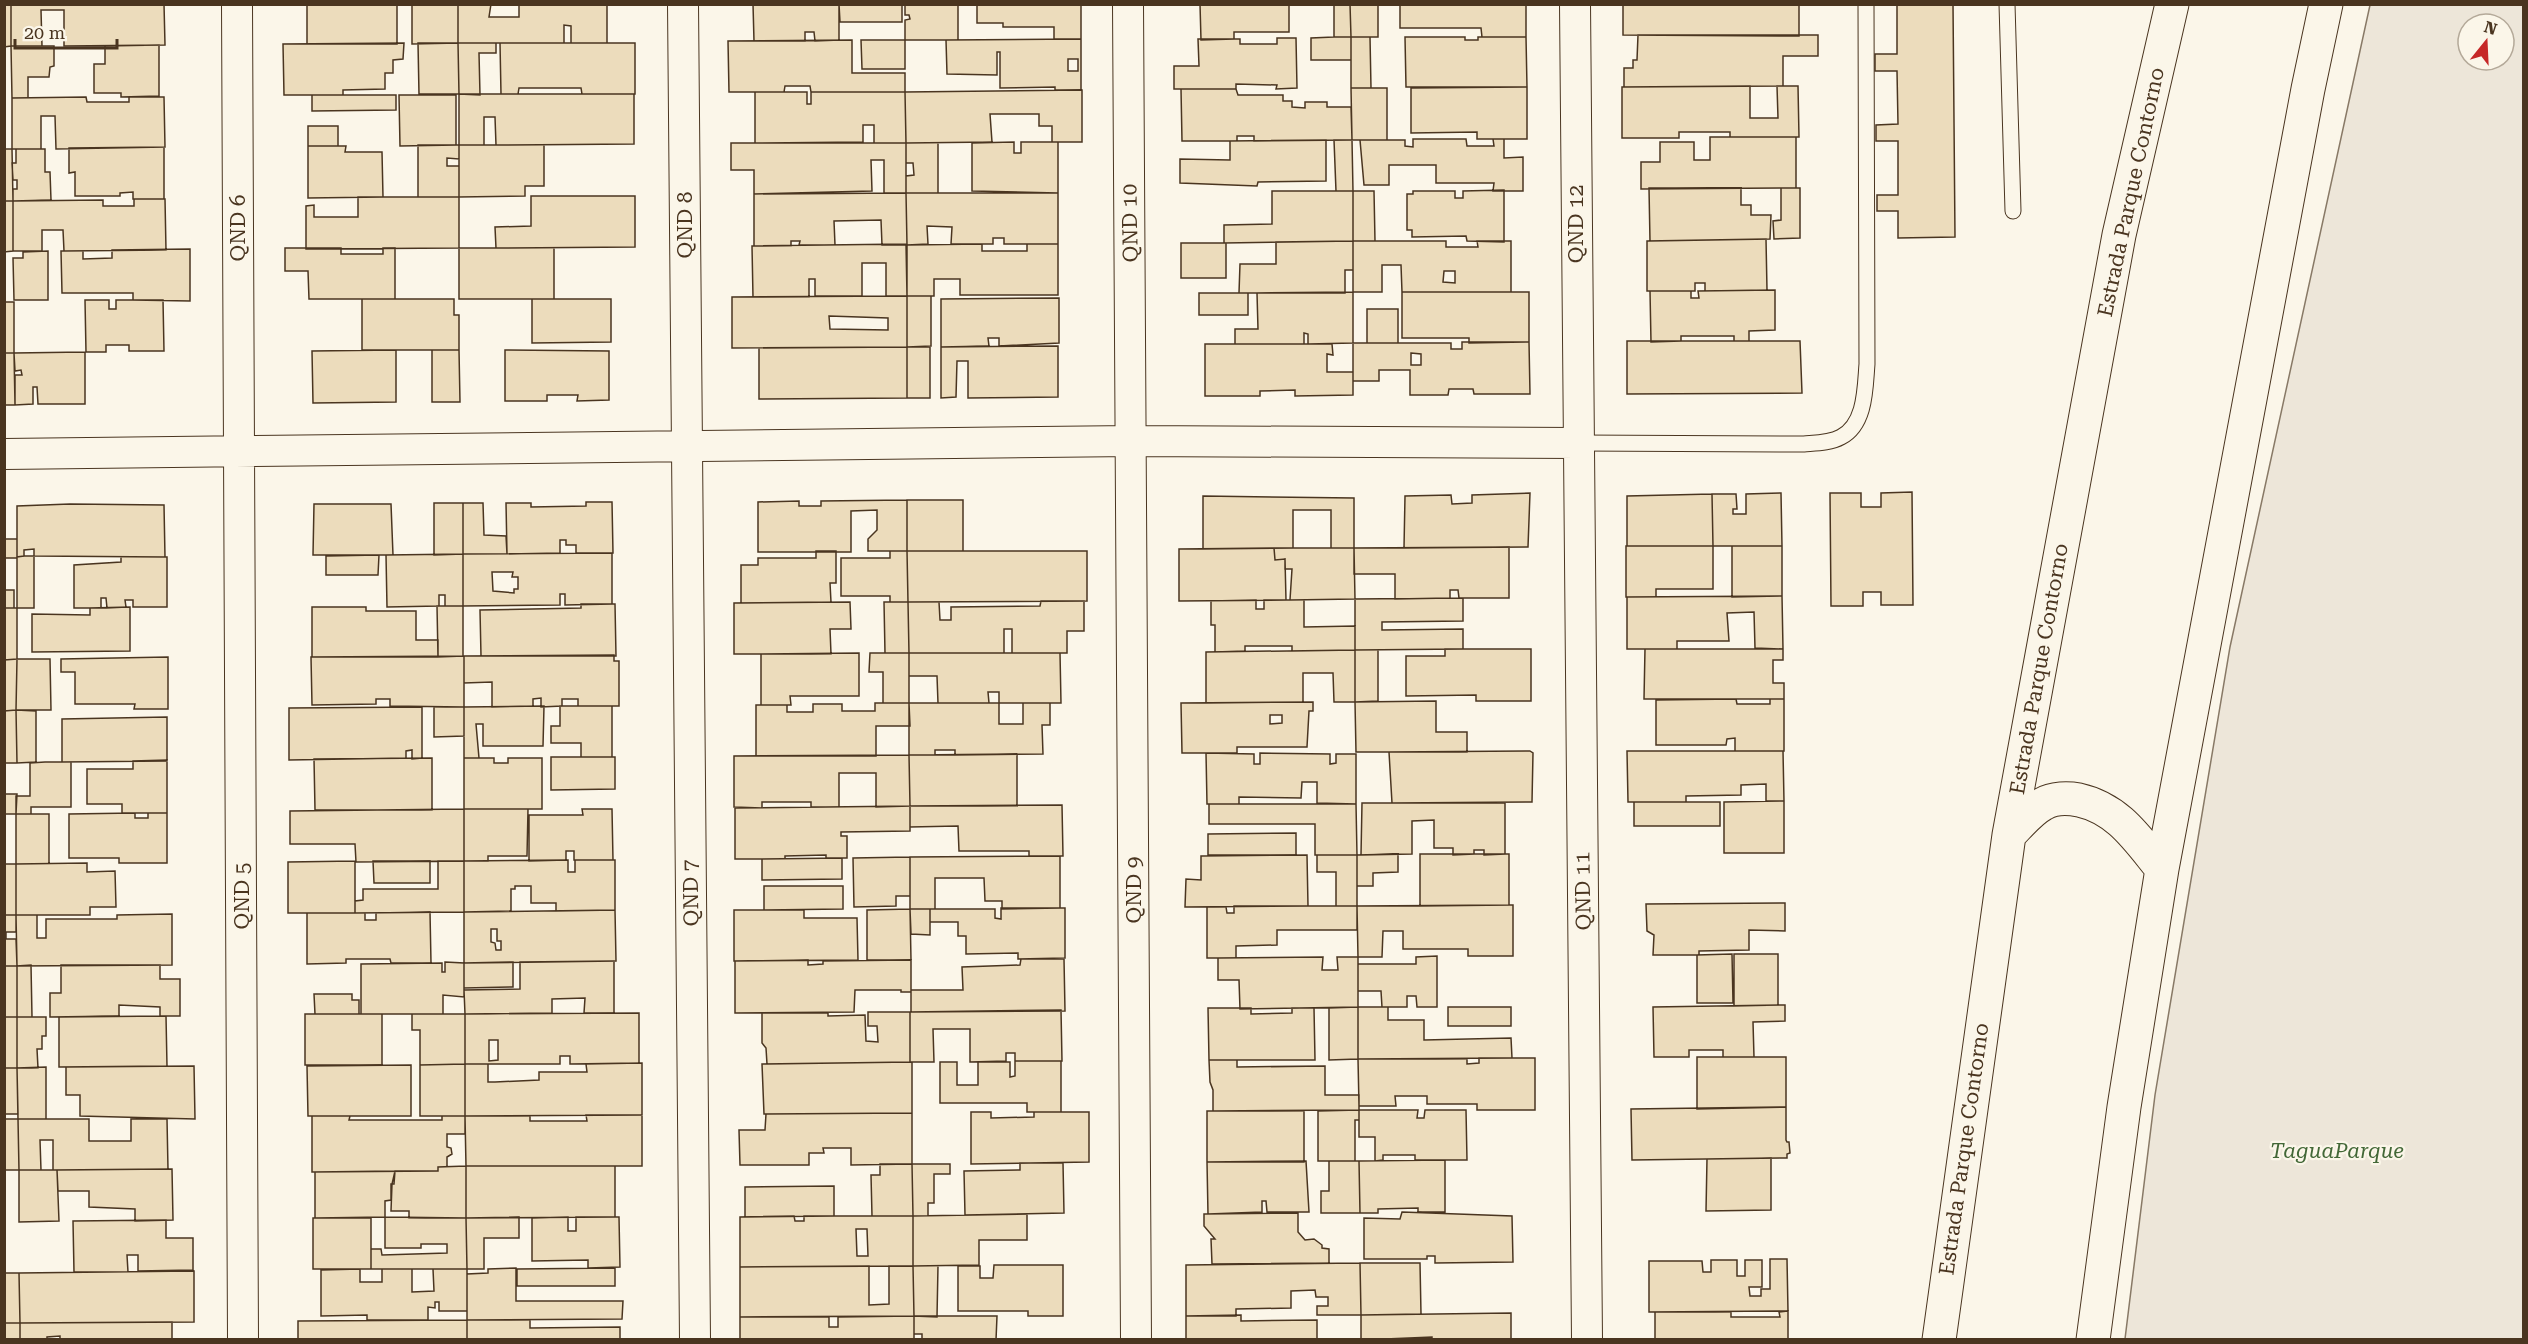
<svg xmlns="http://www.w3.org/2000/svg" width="2528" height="1344" font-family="'Roboto Serif',serif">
  <rect width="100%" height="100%" fill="#fbf6e9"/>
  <!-- green -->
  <path fill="#ede6d9" stroke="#887966" stroke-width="1.5" fill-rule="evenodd" d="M2370,5h153v1334h-398l30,-244 75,-448zM2468,24h36v36h-36z"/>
  <!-- building -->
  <path fill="#ecdcbc" stroke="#4a3520" stroke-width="1.5" fill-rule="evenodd" d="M4,4h7v42l-7,1z
    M11,4h153l1,41 -101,1v-36h-23l1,36h-31z
    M307,4h90v40h-90z
    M412,4h46v39l-46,1z
    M458,4h33l-2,13h30v-13h88v39h-36v-17l-7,-1v18h-106z
    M753,4h86v36l-24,1 -1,-9h-9v9h-51z
    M839,4h63v18h-62z
    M905,4h53v36h-53v-20l5,-1 -1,-4h-4z
    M977,4h104v35h-27v-12h-51v-4h-26z
    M1200,4h89v28h-55v7l-33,1z
    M1334,4h16l1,33h-17z
    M1350,4h28v33h-27z
    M1400,4h126v33h-44l-1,-9h-81z
    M1623,4h176v32l-176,-1z
    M1897,4h56l2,233 -57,1v-27h-21v-16h21v-54h-22v-16l22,-1 -1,-53h-22v-17h22z
    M1638,35h180v21h-35v30l-159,1v-19h9v-8h4z
    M1334,37h17v23h-40v-22z
    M1351,37h19l1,51h-20z
    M1405,37h60v3h13v-3h48l1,50h-121z
    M1277,38h19l1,50 -21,1 1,-4 -41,-1v5h-62v-23h25l-1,-27h42v5h37z
    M1081,39v51h-26v-3l-55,1v-36h-3v23l-50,-1 -1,-34zM1068,59h10v12h-10z
    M852,40v33h53v19h-94l-1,-6h-25l-1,6h-55l-1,-51z
    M861,40h44v29h-43z
    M404,43l-1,16 -10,1v13h-8v16l-42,1v5h-59l-1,-51z
    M418,43h40l1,51h-40z
    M458,43h38v10h-17l1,42 -21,-1z
    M500,43h135v51h-53l-1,-6h-62l-1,6h-17z
    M159,45v51l-38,1v-4h-27v-29h11v-18z
    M11,46h43v20l-4,1 -1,10h-21v21h-16z
    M1750,86v32h28l-1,-32h21l1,51h-69v-5h-51v6h-57v-51z
    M1527,87v52h-50v-7l-66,1v-45z
    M1351,88h36v52h-35z
    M1181,89h55l2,6h45v6h9v6l13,1v-6h22v5h24l1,33 -98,1v-5h-17v5h-55z
    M1082,90v52h-30v-16h-13v-12h-49l2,28 -86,1 -1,-51z
    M755,92h52v12h4v-12h94l1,51h-32v-18h-11v17l-108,1z
    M459,94h175v50l-138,1 -1,-28h-11v28h-25z
    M312,95h84v15l-84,1z
    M399,95h57v50l-56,1z
    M86,97l1,5h42v-5h35l1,50 -109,2 -1,-33h-14v33h-29v-51z
    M308,126h30v20h-30z
    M1710,137h86v51l-155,1v-27h19v-20h34v18h16z
    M1413,139h53l1,7h27l-1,-7h11v19l19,-1v34h-30l1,-8h-58v-18h-47v20h-25l-4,-45h45v6l8,1z
    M1326,140v41l-68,1 -1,4 -77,-3v-24l50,1v-19z
    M1334,140h18l1,51h-17z
    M1014,142v11h7v-11h37v51l-86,-2v-48z
    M731,143h175v50h-22v-33h-13l1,31 -118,3v-24h-23z
    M906,143h32v50h-32v-17l8,-1 -1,-12h-7z
    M418,145h41v14l-12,-1v8h12v31h-41z
    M459,145h85v41h-19v10l-66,1z
    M308,146h38l-1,6h37l1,45 -75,1z
    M164,147v52h-31v-7l-13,1v3h-45v-24l-6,1v-25z
    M4,149h8l1,52h-9z
    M16,149h29v23h5l1,28 -38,1v-12h4v-9h-4l-1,-17h4z
    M1649,188h92v17h10v10h20l-1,24 -120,2z
    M1781,188h19v50l-26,1 -1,-18 8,-1z
    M1504,190v52l-37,-1 -1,-5 -54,1v-7h-5v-36h6v-3h42v7h8v-7z
    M1272,191h81v50l-129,2v-18l48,-1z
    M1353,191h21l1,50h-22z
    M906,193h152v51h-54v-6h-11v6h-42l1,-17 -25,-1 1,18 -21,1z
    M906,193l1,52h-25l-1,-25 -47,1 1,24h-36l1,-4h-9v5h-37v-52z
    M531,196h104v51l-139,1 -1,-21 36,-1z
    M358,197h101v51l-153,1v-43l8,-1v12h44z
    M134,199h31l1,51 -102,1 -1,-21h-21v21h-29v-50l90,-1v6h31z
    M4,201h9v50l-9,1z
    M1766,239l1,51 -62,1v-8h-10v8h-48v-50z
    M1353,241h93v6h32l-1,-6h34v51h-109l-1,-27h-19v27h-29zM1444,271h11v12l-12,-1z
    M1353,241v29h-8v23h-106l1,-29h36v-22z
    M1181,243h45v35h-45z
    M906,244l1,52h-21v-33h-24v33h-47v-17h-6v18h-56l-1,-51z
    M982,244v7h45v-7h31v51h-98v-16h-26v17h-27v-51z
    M285,248h56v6h42v-6h12v51h-86l-1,-28h-23z
    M459,248h95v51h-95z
    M190,249v52l-57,-1v-7h-71l-1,-42h22v8l29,-1v-8z
    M48,251v49h-34l-1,-42h10v-6z
    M1775,290v40l-26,1v10h-15v-5h-53v5l-30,1 -1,-51h41v7h8l-1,-7z
    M1353,292v51l-45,1v-10l-4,-1v11h-69v-15h23l-1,-36z
    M1402,292h127v50l-60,1v-5h-67z
    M1199,293h49v22h-49z
    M907,296v51l-175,1v-51zM829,316l59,2v12l-58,-1z
    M907,296h24v50l-24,1z
    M1059,298v45l-60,3v-8h-11l1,8 -48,1v-48z
    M362,299h92v16h5v35h-97z
    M532,299h79v43l-79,1z
    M85,300h24v9h7v-9h47l1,51h-35v-6h-23v7h-20z
    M4,302h10v51h-10z
    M1367,309h31v34h-31z
    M1627,341h173l2,52 -175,1z
    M1462,342h67l1,52h-56l-1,-5h-24l-1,6h-38v-25h-31v11h-26v-38h98v6h11zM1411,353l10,1v11h-10z
    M1205,344h127l1,11 -6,-1v18h26v23l-58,1v-6l-35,1v5h-55z
    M1058,346v51l-90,1v-37h-11l-1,36 -15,1v-51z
    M907,347v51l-148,1v-51z
    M907,347h23v51h-23z
    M396,350v52l-83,1 -1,-52z
    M432,350h27l1,52h-28z
    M505,350l104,1v49l-32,1 1,-6h-31v6h-42z
    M85,352v52h-47l-1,-17h-4v17l-18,1v-30h7l-1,-5 -6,1 -1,-18z
    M4,353h10l1,52h-11z
    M1912,492l1,113h-32v-13h-18v14h-32l-1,-113h31v14h20v-14z
    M1530,493l-2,54 -124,1 1,-52 46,-1 1,9 20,-1v-8z
    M1781,493l1,53h-69l-1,-52h24l1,15h-4v5h13v-20z
    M1712,494l1,52h-86v-50z
    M1203,496l151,2v50h-23v-38h-38v38l-90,1z
    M907,500v51h-39v-12l9,-9v-20l-26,1v41h-93v-50l41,-1v5h22v-5z
    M907,500h56v51h-56z
    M586,502h26l1,51h-37v-8h-10v-5h-6v13l-53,1 -1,-51h25v4l55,-1z
    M434,503h29v51l-29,1z
    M463,503h20l1,32 22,1 1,18h-44z
    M70,504l94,1 1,52 -131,-1v-7l-10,1v6l-7,1v-51z
    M314,504h77l2,51h-80z
    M4,506l1,33h12v19h-13z
    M1626,546h87v43h-57v8h-30z
    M1732,546h50v50l-50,1z
    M1509,547v51h-50l-1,-8h-8v8l-55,1v-25h-41v-26z
    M1274,548h80l1,51 -65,1 2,-31h-7v-10l-10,1z
    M1274,548l1,12 10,-1 1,41 -107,1v-52z
    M816,551h20v32h-6l1,19 -90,1v-38h17v-7h58z
    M890,551h17l1,51h-18v-6h-49v-38h49z
    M907,551h180v50l-179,1z
    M612,553v51l-47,1v-11h-5v11l-97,1v-52zM492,572h21l-1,5h6v12h-4v4l-21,-2z
    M463,554v52h-18v-11h-6v11l-52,1 -1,-52z
    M379,555l-1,20h-52v-19z
    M24,556h10v52h-17v-51z
    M121,557h46v50h-34v-7h-8l1,7 -19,1 -1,-10h-5v10h-27v-43l47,-3z
    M4,590h10v18h-10z
    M1782,596l1,53 -28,-1 -1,-36 -27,1 2,28h-52v8h-50v-52z
    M1463,598v23l-81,1v8l81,-1v20l-108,1v-51z
    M1256,600v9h8v-9h40v27l51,-1v24l-63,1v-5h-47v5l-30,1v-27h-4v-24z
    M1041,601h43v30h-17v22h-55v-24h-8v24h-95l-1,-51h31l1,18h11v-13l89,-1z
    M850,602l1,27h-21l1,25h-97v-51z
    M884,602h24l1,51h-24z
    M581,604h34l1,52h-135l-1,-46 101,-2z
    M437,606h26v50l-25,1z
    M130,607v44l-98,1v-38l58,1v-7z
    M312,607h54v4h50v29h22v17h-126z
    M4,608h13v51l-13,1z
    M1445,649h86v52h-55v-6l-70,1v-40h39z
    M1645,649h138v11h-10v23h11v16h-140z
    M1355,650v52h-21l-1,-29h-30v29l-97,1v-51z
    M1355,650h23v51l-23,1z
    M859,653v43h-69l1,9h-30v-51z
    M870,653h39v50h-26v-31h-14z
    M909,653h151l1,50h-62v-11h-11l1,11h-51l-1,-27h-28z
    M614,655v6h5v45h-41v-7h-16v7l-21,1v-9l-8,1v7l-41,1v-25l-28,1v-27z
    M464,656v51l-74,-1v-7h-14v5l-64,1 -1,-48z
    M168,657v52h-34l1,-5h-60v-32h-14v-13z
    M17,659l-1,51 -12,1v-51z
    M17,659h33l1,51h-35z
    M1736,699l1,5h33v-5h14v52h-49v-13l-8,1 -1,6h-70v-45z
    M1436,701v31h31v20h-111l-1,-50z
    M1313,702v9h-4l-2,36h-70v6h-55l-1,-50zM1270,715h12v8l-12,1z
    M875,703h34l1,23h-34v30h-120v-51h31v7h26v-8h29v7h33z
    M909,703h90v21h24v-21h27v22h-8l1,29 -88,1v-5h-20v5h-26z
    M544,706l-1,40h-60v-22h-7l3,34h-15v-51z
    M560,706h52v51h-31v-14h-30v-17h9z
    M422,707v51l-10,1v-9l-6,1v7l-117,2v-52z
    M434,707h30v29l-30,1z
    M16,710l1,53h-13v-52z
    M16,710l20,1v51l-19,1z
    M167,717v44l-105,1v-43z
    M1530,751l3,2 -1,49 -140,1 -3,-51z
    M1627,751h156l1,50h-18v-17l-25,1v10l-55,1v6h-58z
    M1206,753l48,1v10h6v-11l70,1v10l6,-1v-9h20v50l-39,-1v-21h-15l-1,16 -62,-1v7h-32z
    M1017,754v52h-107l-1,-51z
    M909,755l1,51 -34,1v-34h-37v34h-28v-5h-49v6l-28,-1v-51z
    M551,757h64v32l-64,1z
    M432,758v52h-117l-1,-51z
    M464,758h30v5h14v-5h34v51h-78z
    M167,760v53h-45v-9h-35v-35h46v-8z
    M45,762h26v45h-40v7h-15v-18h14v-33z
    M4,794h13l-1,20h-12z
    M1784,801v52h-60v-51z
    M1634,802h86v24h-86z
    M1362,803h143v51l-21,1v-5h-10v4l-21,1v-7h-19v-28l-22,1v33l-51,1z
    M1209,804h147l1,51h-42v-31h-106z
    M1062,805l1,51h-34v-5h-70l-1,-25 -48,1v-21z
    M910,806v25l-69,1v4h6v22h-21v-3l-41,1v3h-50v-51z
    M464,809v52l-108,1 -1,-18h-65v-33z
    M464,809h64l-1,47h-39v5h-24z
    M582,809h30l1,51h-39v-9h-8v9l-37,1v-46h54z
    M135,813v5h13v-5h19v50h-48v-5h-50v-44z
    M16,814h33v50h-33z
    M1296,833v22h-88v-21z
    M1398,854v18l-25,1v13h-16v-31z
    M1420,854h89v51l-89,1z
    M1307,855l1,51 -123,1 1,-28 15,1v-24z
    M1317,855h40v51h-21v-34h-19z
    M1060,856v52l-58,1v-8h-17l-1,-23h-49v31h-25v-52z
    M910,857v39h-14v10l-42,1 -1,-49z
    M842,858v21l-80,1v-21z
    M568,860v12h7v-12h40v50l-59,1v-8h-25v-17h-16v3h-4v22l-47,1v-51z
    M355,861v52h-67v-51z
    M373,861h57v22h-56z
    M438,861h26v51l-109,1v-12l8,-1v-11h75z
    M87,863v9l28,-1 1,36h-26v8h-74v-51z
    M4,864h12v51h-12z
    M764,886h79v23l-79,1z
    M1785,903v28l-36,-1v20l-50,1v4h-46l1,-20 -7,-4 -1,-27z
    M1509,905h4v51h-45v-7h-65v-18h-20l-1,26h-24l-1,-51z
    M1234,906h123v24h-80v15l-41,1v12h-29v-51h19l1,6h7z
    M1001,908h64v50l-47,1v-6l-52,1v-18h-8v-14h-28v-13h65v9l6,1z
    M910,909l1,51h-44v-50z
    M910,909h20v26l-19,-1z
    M615,910l1,51 -152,2v-51zM491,929h6v12h4v9h-5l-1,-7 -4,-1z
    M734,910h70v8h53l1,42 -124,1z
    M430,912l1,51h-40l-1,-4h-44v4l-39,1v-51h58v7h11v-7z
    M172,914v51l-155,1 -1,-51h21v23h9v-19h71v-4z
    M4,915h12v17h-10v7h10l1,27h-13z
    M1732,954l1,49h-36v-48z
    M1734,954h44v51l-44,1z
    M1437,956v51h-20l-1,-11h-9v11h-25l-1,-16h-23v-27h58v-7z
    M1323,957l-1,13h16l-1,-13h21v50l-118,2 -1,-29h-21v-22z
    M1021,959h43l1,52 -154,1v-22h52l-1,-23 58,-2z
    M808,960v5l15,-1v-3l88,-1v32h-10v-2h-46l-1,22 -119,1v-52z
    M614,961v52h-30l1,-15 -33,1v14l-87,1 -1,-24 56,-1v-27z
    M445,962l19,1v34l-21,-2v19h-82v-50l81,-1v9h3z
    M513,962v25l-49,1v-25z
    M31,965l1,52h-15v-51z
    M61,965h99v14h20v37h-20v-9l-41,-2v11l-69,1v-24h11z
    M4,966h13v51h-13z
    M314,994h38v6h7v14h-44z
    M1785,1005v16l-32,1 1,35h-31v-7h-34v7h-35l-1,-50z
    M1358,1007h30v13h36v20l87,-2 1,20 -154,1z
    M1358,1007v52l-29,1v-52z
    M1448,1007h63v19h-63z
    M1208,1008h43v6l41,-1v-5h22l1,52h-106z
    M1061,1010l1,51h-47v-8h-9v8l-36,1v-33h-37l1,33h-24v-50z
    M868,1012h42v50l-143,2 -1,-16 -4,-5v-30h66v3l37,-1 1,26 12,1 -1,-16h-9z
    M639,1013v50l-69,1v-8h-10v8h-95v-50zM489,1040h9v20l-9,1z
    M305,1014h77v51h-77z
    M412,1014h53v50l-45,1v-35h-8z
    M166,1016l1,50 -108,1v-50z
    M4,1017h13v51h-13z
    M17,1017h29v19h-4v13h-5l1,19h-21z
    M1697,1057h89v50l-89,2z
    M1479,1058h56v52h-58v-6h-50v-8h-32l1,10h-37l-1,-47h109v5l12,-1z
    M1209,1060h28v7l88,-1v29h34v15l-146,1v-21l-3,-8z
    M1015,1061h46v51h-34v-9h-87v-41h17v23h21v-23h32v15l5,-1z
    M912,1062v51l-148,1 -2,-50z
    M642,1063v52l-177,1v-52h23v18h7l44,-2v-8h48l-1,-8z
    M465,1064v52h-45v-51z
    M411,1065v51h-103l-1,-50z
    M194,1066l1,53 -115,-3v-21h-14v-28z
    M46,1067v52h-28l-1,-51z
    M4,1068h13l1,46h-14z
    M1786,1107v33l1,2h2l1,11 -3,1v4l-155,2 -1,-51z
    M1359,1110v10h-4v41h-37v-50z
    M1359,1110h59l-1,8h7l1,-8h41l1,50h-52v-5h-32v5l-8,1v-24h-16z
    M1207,1111h97v51h-97z
    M971,1112h20v6l43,-1v-5h55v50l-118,2z
    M912,1113v51l-61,1v-17h-28l1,5h-15v12h-69l-1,-35h26l1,-16z
    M586,1115h56v51h-176l-1,-50h65v5h57z
    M312,1116h38l-1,4h93v-4h23v18h-18v13l4,1 1,6 -5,3v10h-9v4l-126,1z
    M4,1119h14l1,51h-15z
    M18,1119h71v22h42v-22h36l1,50 -115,1v-30h-13l1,30h-22z
    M1771,1158v52l-65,1 1,-52z
    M1445,1160v52h-27v-4l-40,1v4h-18l-1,-52z
    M1306,1161l3,51h-42l-1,-11h-4v11l-54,2 -1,-52z
    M1329,1161h30l1,52h-39v-22h8z
    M1020,1163h43l1,50 -99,2 -1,-44 56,-1z
    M880,1164h32l1,52h-41l-1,-41h9z
    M912,1164h38v10h-16v29h-6v13h-15z
    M466,1166h149v51l-149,1z
    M466,1166v52h-57v-7h-18l1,-27 3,-13h43v-4z
    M172,1169l1,51 -38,1v-12l-46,-2v-16h-31l-1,-21z
    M19,1170h38l2,51 -40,1z
    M395,1171l-1,13h-3v16l-6,1v16l-70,1v-46z
    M834,1186v30l-89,1v-30z
    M1402,1212l110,4 1,46 -78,1v-7h-8v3h-63v-41l36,1z
    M1298,1213v19l7,8 9,-1 8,6v3l7,1v14l-117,1 -1,-25h4l-11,-13v-12z
    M1027,1214v26h-48v25l-66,1v-50z
    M794,1216l1,5h9v-5h109v50l-173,1v-50zM856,1229h11l1,27h-11z
    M385,1217l81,1 1,51h-96v-20h10l1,6 65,-2v-9h-26v4h-36z
    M519,1217v21h-35v31h-17l-1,-51z
    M568,1217v14h8v-14h43l1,50 -32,1v-8l-56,1v-43z
    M313,1218h58v51h-58z
    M166,1220v18h27v32l-55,1v-16h-11l1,17h-54l-1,-51z
    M1770,1259h17l1,52 -139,1v-51h53l1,11h8v-12h26v16h8v-16h17v27h-13l1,9h11v-7h9z
    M1360,1263h60l1,51 -60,1z
    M1360,1263l1,52h-44v-9h11v-9h-12l-1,-7 -24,1v17l-55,1v7h-50v-51z
    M994,1265h69v51h-35v-5h-70v-45h22v12h13z
    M869,1266v39l20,-1v-38h24l1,50 -174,1v-50z
    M913,1266h25l-1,51 -23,-1z
    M516,1268v33h107l-1,18 -155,1v-46l21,-1v-4z
    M615,1268v18h-98v-17z
    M360,1269v13h22v-13h30v23l22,-1 -1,-22h34v42h-28v-9h-4v6l-7,-1v13h-61v-5l-46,1v-46z
    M194,1271v51l-174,1 -1,-50z
    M4,1273h15l1,50h-16z
    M1788,1311v29h-133v-28h76v5h49l-1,-5z
    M1511,1313v27h-79v-3l-71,3v-25z
    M1241,1315v6l76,-1v20h-131v-24z
    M914,1316h83l-1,24h-74v-6h-8z
    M914,1316v24h-174v-23h89v10h9v-10z
    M467,1320v20h-169v-19z
    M467,1320h63v8l90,-1v13h-153z
    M172,1322v18h-112v-4l-13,1v3h-27v-17z
    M4,1323h16v17h-16z"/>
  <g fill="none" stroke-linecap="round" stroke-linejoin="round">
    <!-- service casing -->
    <g stroke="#4a3520" stroke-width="17">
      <path id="service" d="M2007,4l6,207
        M1578,443l226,1c12,-1 26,-1 37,-7 25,-13 24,-50 26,-73l-1,-360"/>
    </g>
    <!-- minor casing -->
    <g stroke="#4a3520" stroke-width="32">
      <path id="minor" d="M237,4l6,1336
        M683,4l12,1336
        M1128,4l8,1336
        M1575,4l12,1336
        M4,454l1128,-13 446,2"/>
    </g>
    <!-- trunk casing -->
    <g stroke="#4a3520" stroke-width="35">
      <path id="trunk" d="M2009,835c10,-10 21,-24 34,-31 10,-6 25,-6 36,-4 40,9 59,40 83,69
        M1939,1340l70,-505 110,-600 53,-231
        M2093,1340l31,-233 38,-238 146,-780 18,-85"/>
    </g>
    <!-- service -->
    <use href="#service" stroke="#fbf6e9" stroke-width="15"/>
    <!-- minor -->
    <use href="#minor" stroke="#fbf6e9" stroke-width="30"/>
    <!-- trunk -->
    <use href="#trunk" stroke="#fbf6e9" stroke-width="33"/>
  </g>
  <g text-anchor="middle" stroke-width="4.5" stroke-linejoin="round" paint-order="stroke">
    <!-- street labels -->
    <g font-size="21" fill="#4a3520" stroke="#fbf6e9">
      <text transform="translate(2131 192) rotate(-78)" y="7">Estrada Parque Contorno</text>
      <text transform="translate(1130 223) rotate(-91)" y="7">QND 10</text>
      <text transform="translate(1576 224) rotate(-90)" y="7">QND 12</text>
      <text transform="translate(685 225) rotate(-90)" y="7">QND 8</text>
      <text transform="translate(238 228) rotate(-90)" y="7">QND 6</text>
      <text transform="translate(2039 669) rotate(-80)" y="7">Estrada Parque Contorno</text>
      <text transform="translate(1134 890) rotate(-90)" y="7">QND 9</text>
      <text transform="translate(1583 891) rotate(-91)" y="7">QND 11</text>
      <text transform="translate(691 893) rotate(-91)" y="7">QND 7</text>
      <text transform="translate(242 896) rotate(-90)" y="7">QND 5</text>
      <text transform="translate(1964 1149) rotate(-82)" y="7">Estrada Parque Contorno</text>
    </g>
    <!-- park labels -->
    <g font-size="21" font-style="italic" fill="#436837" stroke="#fbf6e9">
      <text x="2337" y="1158">TaguaParque</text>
    </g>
  </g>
  <!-- border -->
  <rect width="2528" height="1344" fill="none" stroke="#4a3520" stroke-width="12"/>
  <!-- north arrow -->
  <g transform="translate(2486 42) rotate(18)"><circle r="28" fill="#fbf6e9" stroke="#b4a999" stroke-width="1.5"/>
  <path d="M0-4.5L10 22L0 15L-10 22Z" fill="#c62828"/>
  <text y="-9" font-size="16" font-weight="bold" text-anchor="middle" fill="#4a3520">N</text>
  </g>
  <!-- scale -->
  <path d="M15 39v9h102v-9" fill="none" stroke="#4a3520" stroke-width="3"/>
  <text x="24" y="39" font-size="18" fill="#4a3520" stroke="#fbf6e9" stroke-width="4.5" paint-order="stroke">20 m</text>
</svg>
